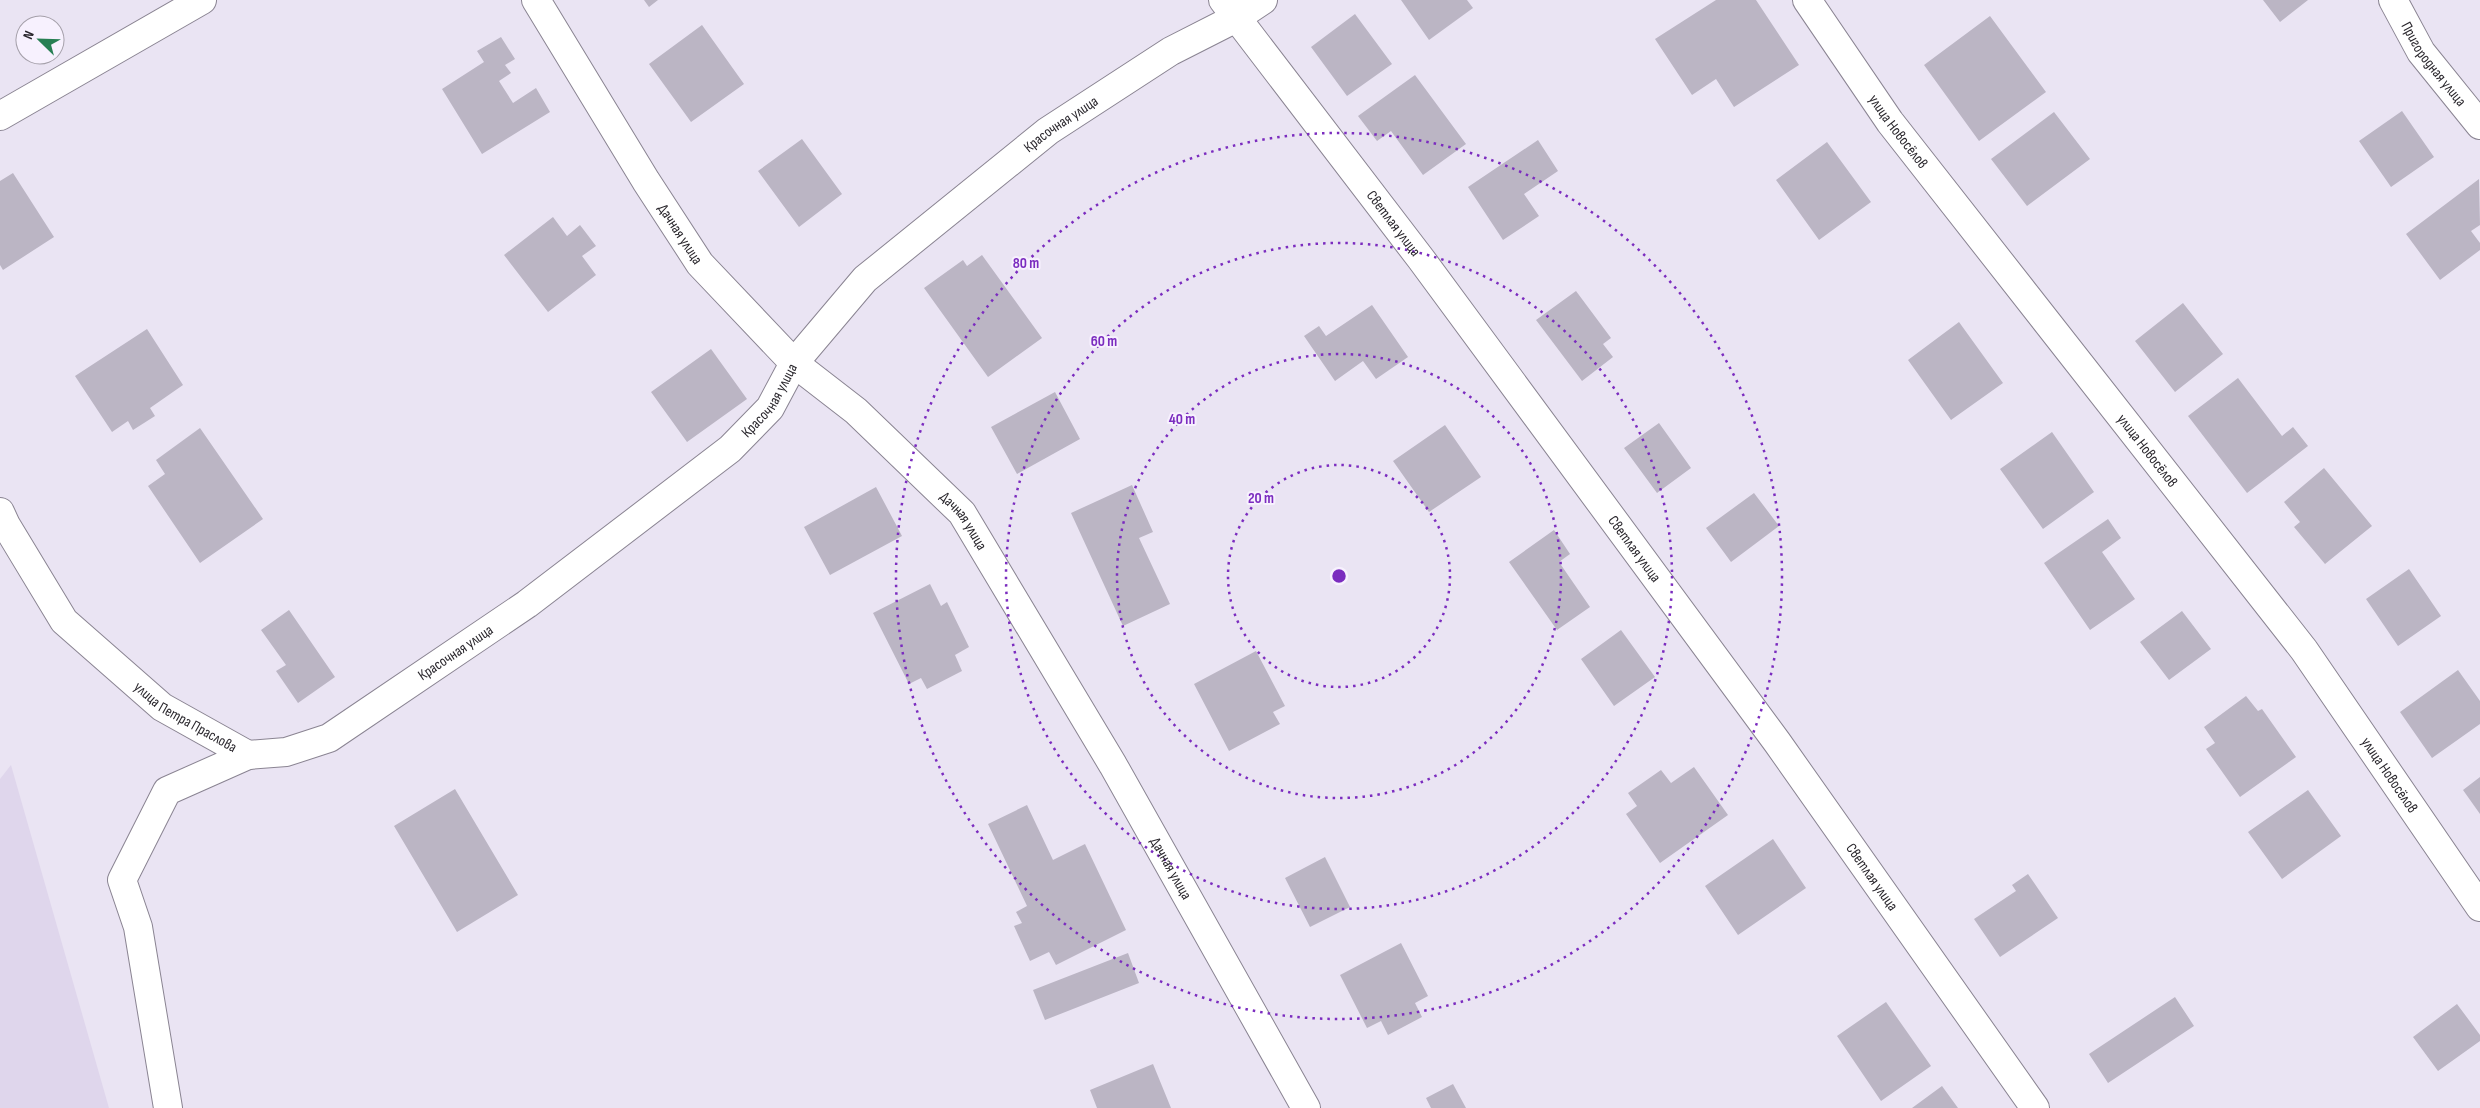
<svg xmlns="http://www.w3.org/2000/svg" width="2480" height="1108" font-family="'Sofia Sans Condensed',sans-serif">
  <rect width="100%" height="100%" fill="#eae4f3"/>
  <!-- built -->
  <path fill="#dfd6ec" d="M11,765l98,343h-109v-329z"/>
  <!-- building -->
  <path fill="#bbb5c4" d="M644,0h14l-9,7z
    M1401,0h66l6,8 -44,32z
    M1716,0h40l43,65 -65,42 -18,-28 -24,16 -37,-56z
    M2263,0h45l-28,22z
    M1355,14l37,50 -45,32 -36,-49z
    M1990,16l56,76 -67,49 -55,-76z
    M702,25l42,59 -53,38 -42,-58z
    M501,37l14,22 -10,6 6,8 -12,8 14,22 23,-15 14,24 -68,42 -40,-65 42,-27 -7,-11z
    M1415,75l51,69 -43,31 -32,-44 -14,10 -19,-25z
    M2402,111l32,46 -43,30 -32,-46z
    M2054,112l36,47 -63,47 -36,-47z
    M802,139l40,55 -43,33 -41,-56z
    M1538,140l20,31 -34,23 15,22 -36,24 -35,-53z
    M1827,142l44,60 -52,38 -43,-60z
    M13,173l41,64 -51,33 -3,-5v-84z
    M2479,179l1,46 -9,6 9,12v7l-40,30 -34,-46z
    M553,217l14,19 13,-11 16,21 -14,10 14,19 -48,37 -44,-57z
    M982,255l60,83 -54,39 -64,-89 39,-28 4,6z
    M1576,291l35,47 -8,6 10,13 -31,24 -46,-61z
    M2183,303l40,51 -48,38 -40,-51z
    M1372,305l36,52 -32,22 -13,-18 -28,20 -31,-45 15,-10 7,10z
    M1959,322l44,61 -52,37 -43,-60z
    M147,329l36,56 -33,23 5,8 -22,14 -5,-9 -16,11 -37,-56z
    M711,349l36,50 -60,43 -36,-50z
    M2238,378l44,58 11,-9 15,19 -61,47 -59,-77z
    M1055,392l25,47 -63,35 -26,-47z
    M1659,423l32,45 -34,25 -33,-45z
    M1445,425l36,52 -52,35 -36,-51z
    M200,428l63,91 -63,44 -52,-77 17,-12 -9,-14z
    M2052,432l42,60 -51,37 -43,-60z
    M2324,468l48,58 -47,38 -31,-37 6,-5 -16,-20z
    M1132,485l21,47 -14,6 31,66 -47,22 -52,-113z
    M876,487l26,49 -72,39 -26,-48z
    M1754,493l25,33 -48,36 -25,-34z
    M2108,519l13,19 -19,14 33,47 -45,31 -46,-67z
    M1554,530l16,24 -11,8 31,45 -33,23 -48,-68z
    M2409,569l32,47 -43,30 -32,-47z
    M930,584l11,22 6,-4 22,45 -14,8 7,16 -35,18 -6,-11 -12,6 -36,-71z
    M289,610l46,67 -37,26 -22,-32 10,-6 -25,-35z
    M2182,611l29,38 -42,31 -29,-38z
    M1621,630l34,47 -41,29 -33,-47z
    M1256,651l29,55 -12,6 7,12 -51,27 -35,-67z
    M2458,670l22,31v23l-48,34 -32,-46z
    M2246,696l12,15 4,-2 34,48 -56,40 -34,-48 9,-6 -11,-16z
    M1694,767l34,48 -68,48 -34,-49 11,-8 -9,-13 33,-23 10,13z
    M2480,777v37l-17,-24z
    M455,789l63,106 -61,37 -63,-106z
    M2308,790l33,46 -59,43 -34,-47z
    M1027,805l26,55 32,-16 41,86 -70,35 -7,-13 -19,9 -16,-35 8,-3 -6,-11 11,-6 -39,-82z
    M1773,839l33,49 -68,47 -33,-49z
    M1325,857l25,50 -40,20 -25,-49z
    M2028,874l30,44 -58,39 -26,-38 42,-28 -4,-6z
    M1401,943l27,53 -13,7 7,14 -34,18 -7,-14 -14,7 -27,-53z
    M1128,953l11,30 -94,37 -12,-30z
    M2175,997l19,29 -86,57 -19,-29z
    M1886,1002l45,64 -50,35 -44,-65z
    M2457,1004l23,31v6l-42,30 -25,-34z
    M1153,1064l18,44h-74l-7,-18z
    M1453,1084l13,24h-35l-5,-10z
    M1942,1086l16,22h-46z"/>
  <g fill="none" stroke-linecap="round" stroke-linejoin="round">
    <!-- minor casing -->
    <g stroke="#8a8492" stroke-width="30">
      <g id="minor">
        <path id="s1" d="M536,0l110,181 54,83 94,99 62,48 106,102 151,252 193,343"/>
        <path id="s2" d="M1223,0l198,259 356,483 258,366"/>
        <path id="s3" d="M1807,0l83,122 414,528 176,257"/>
        <path id="s4" d="M2393,0l28,52 59,73"/>
        <path d="M0,116l202,-116"/>
        <path id="s5" d="M0,512l6,13 58,96 98,86 86,48 -81,36 -45,89 16,47 30,181"/>
        <path id="s6" d="M248,755l38,-3 43,-14 198,-134 203,-155 40,-41 24,-45 71,-84 183,-148 123,-80 65,-33 27,-18"/>
      </g>
    </g>
    <!-- minor -->
    <use href="#minor" stroke="#fff" stroke-width="28"/>
  </g>
  <!-- distance rings -->
  <g fill="none" stroke="#7b2cbf" stroke-width="2.5" stroke-dasharray="2.5 5">
    <circle cx="1339" cy="576" r="111"/>
    <circle cx="1339" cy="576" r="222"/>
    <circle cx="1339" cy="576" r="333"/>
    <circle cx="1339" cy="576" r="443"/>
  </g>
  <g text-anchor="middle" stroke-width="4" stroke-linejoin="round" paint-order="stroke">
    <!-- street labels -->
    <g font-size="15" fill="#2a272d" stroke="#f7f1fe">
      <text dy="5" stroke="none"><textPath href="#s4" startOffset="76">Пригородная улица</textPath></text>
      <text dy="5" stroke="none"><textPath href="#s6" startOffset="1046">Красочная улица</textPath></text>
      <text dy="5" stroke="none"><textPath href="#s3" startOffset="160">улица Новосёлов</textPath></text>
      <text dy="5" stroke="none"><textPath href="#s2" startOffset="281">Светлая улица</textPath></text>
      <text dy="5" stroke="none"><textPath href="#s1" startOffset="275">Дачная улица</textPath></text>
      <text dy="5" stroke="none"><textPath href="#s6" startOffset="641">Красочная улица</textPath></text>
      <text dy="5" stroke="none"><textPath href="#s3" startOffset="565">улица Новосёлов</textPath></text>
      <text dy="5" stroke="none"><textPath href="#s1" startOffset="680">Дачная улица</textPath></text>
      <text dy="5" stroke="none"><textPath href="#s2" startOffset="686">Светлая улица</textPath></text>
      <text dy="5" stroke="none"><textPath href="#s6" startOffset="236">Красочная улица</textPath></text>
      <text dy="5" stroke="none"><textPath href="#s5" startOffset="282">улица Петра Праслова</textPath></text>
      <text dy="5" stroke="none"><textPath href="#s3" startOffset="970">улица Новосёлов</textPath></text>
      <text dy="5" stroke="none"><textPath href="#s1" startOffset="1085">Дачная улица</textPath></text>
      <text dy="5" stroke="none"><textPath href="#s2" startOffset="1091">Светлая улица</textPath></text>
    </g>
  </g>
  <circle cx="1339" cy="576" r="8" fill="#7b2cbf" stroke="#f7f1fe" stroke-width="2.5"/>
  <g font-size="15" text-anchor="middle" font-weight="bold" fill="#7b2cbf" stroke="#f7f1fe" stroke-width="4" stroke-linejoin="round" paint-order="stroke">
    <text x="1026" y="268">80 m</text>
    <text x="1104" y="346">60 m</text>
    <text x="1182" y="424">40 m</text>
    <text x="1261" y="503">20 m</text>
  </g>
  <!-- north arrow -->
  <g transform="translate(40 40) rotate(293)"><circle r="24" fill="#f7f1fe" stroke="#a5a0aa"/>
  <path d="M0-4L9 19L0 12L-9 19Z" fill="#277f53"/>
  <text y="-8" font-size="14" font-weight="bold" text-anchor="middle" fill="#2a272d">N</text>
  </g>
</svg>
